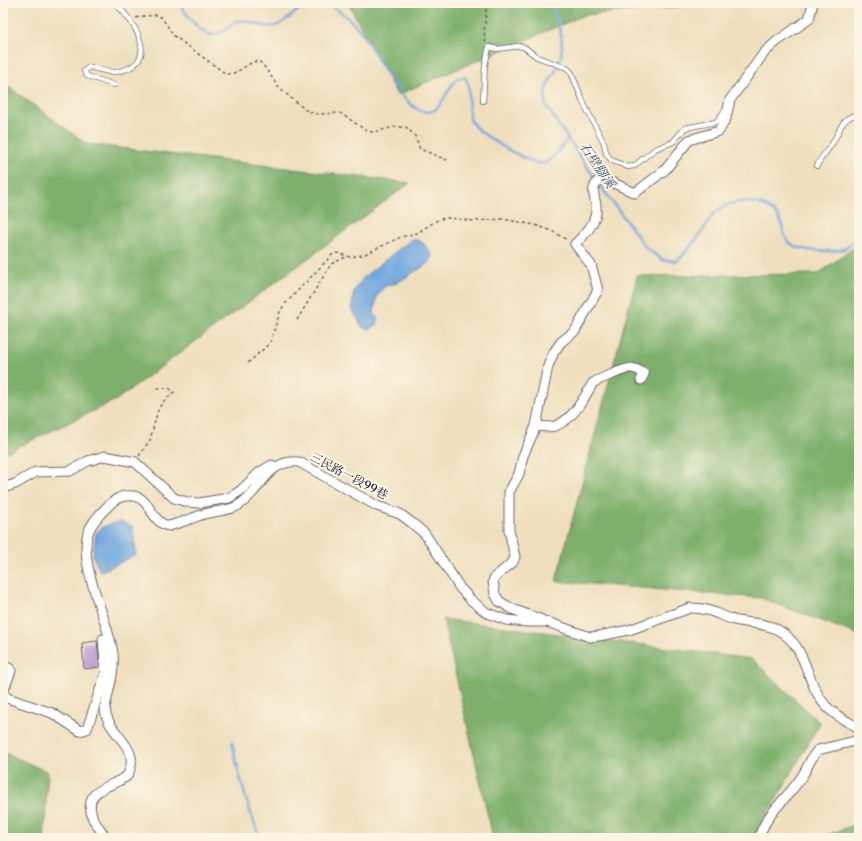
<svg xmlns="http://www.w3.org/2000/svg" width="862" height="841" font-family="'Libre Caslon Text','Noto Serif TC',serif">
  <rect width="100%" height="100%" fill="#fcf5e5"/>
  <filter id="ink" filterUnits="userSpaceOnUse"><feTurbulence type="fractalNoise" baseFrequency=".025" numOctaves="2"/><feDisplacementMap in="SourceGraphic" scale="8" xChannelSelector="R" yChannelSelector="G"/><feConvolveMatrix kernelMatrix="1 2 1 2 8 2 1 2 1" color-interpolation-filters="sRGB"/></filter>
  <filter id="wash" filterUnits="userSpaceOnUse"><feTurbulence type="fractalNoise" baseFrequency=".012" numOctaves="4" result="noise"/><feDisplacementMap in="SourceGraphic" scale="16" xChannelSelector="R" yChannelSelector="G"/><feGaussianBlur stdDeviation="0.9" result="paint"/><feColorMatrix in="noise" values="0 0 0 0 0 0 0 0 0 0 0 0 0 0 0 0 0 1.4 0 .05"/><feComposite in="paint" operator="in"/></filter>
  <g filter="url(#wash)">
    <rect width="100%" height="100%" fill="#efdfbe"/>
    <!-- forest -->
    <path fill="#7eb06c" stroke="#506954" d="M348,3h373l-137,12 -187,80z
      M3,83l84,61 323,39 -294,217 -113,54z
      M859,244v391l-98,-37 -205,-17 81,-305 181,-2z
      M443,619l309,40 68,64 -66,115h-261z
      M3,752l45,20 -4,66h-41z
      M859,823v15h-40z"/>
    <!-- water -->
    <path fill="#71a7df" stroke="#4a648d" d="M412,239c11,2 14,6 20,16l-2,7 -33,21 -12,3 -8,10 -3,17 4,7 -1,5 -7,4 -7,-1 -11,-19 2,-18 11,-15z
      M120,521l13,6 3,28 -36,17 -7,-16 3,-23 6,-6z"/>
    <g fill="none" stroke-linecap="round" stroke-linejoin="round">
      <!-- stream -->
      <path stroke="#71a7df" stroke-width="2.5" d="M179,3c7,11 26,39 42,30 6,-3 10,-11 17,-12 12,-2 24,8 37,5 17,-5 20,-21 42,-23
        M322,3c15,3 31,19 41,31 11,15 46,94 73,75 8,-7 13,-22 20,-30l8,-2c10,7 0,33 8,46 7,11 61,44 73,40 9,-3 17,-18 23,-24
        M552,3c5,19 14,38 8,57 -6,21 -18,21 -14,46l50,74
        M599,184l48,65 16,11 14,1c12,-11 20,-22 29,-35 3,-5 6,-12 11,-15 18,-14 49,-12 62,7 5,8 3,19 11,25 10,9 41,10 53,6 6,-2 12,-10 16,-14
        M232,742c7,34 15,65 28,96"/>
    </g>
    <g id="blocks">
      <!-- building -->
      <path fill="#bb97d4" d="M97,641l3,26 -16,2 -2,-26z"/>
    </g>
  </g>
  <g filter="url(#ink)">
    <use href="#blocks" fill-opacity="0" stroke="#6a6469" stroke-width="1"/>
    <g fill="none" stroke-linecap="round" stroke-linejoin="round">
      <!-- service casing -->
      <g stroke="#6a6469" stroke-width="6">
        <path id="service" d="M114,85l-27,-9 -3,-5 5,-4c8,1 18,6 27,5 46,-8 20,-49 -1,-69
          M483,101l2,-36 4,-18 8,2 22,-3 5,1 13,10 30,11 4,4 14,34 19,37 2,10 5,7 17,7 6,-1 21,-17 18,-7 12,-14 31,-6 9,-12
          M817,166c4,-10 11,-15 16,-24 8,-13 8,-25 26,-28"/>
      </g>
      <!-- minor casing -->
      <g stroke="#6a6469" stroke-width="11">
        <path id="minor" d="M536,426c6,0 14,2 19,0 19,-7 28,-27 38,-43 4,-3 36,-16 39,-15 4,1 9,3 12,6l-3,6
          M3,488l12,-4 21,-12 34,-1 18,-10 17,-5 30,6 39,36 13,4 12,1 30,-5 11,-7 20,-19 12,-7
          M542,620l-30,-11 -13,-8 -4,-7 -2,-13 2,-4 18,-15 2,-5 -6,-27v-38l10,-18 4,-18 13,-30 12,-60 6,-14 7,-10 14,-11 23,-41 -7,-25 -16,-21c9,-9 19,-18 21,-32 2,-14 -9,-20 4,-33h5l30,14 30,-23 24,-30 30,-9 7,-13 4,-18 34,-47 12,-11 33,-23 4,-16
          M3,666l6,2 2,3 -8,21
          M3,692l4,6 45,15 28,18 7,-2 19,-57 -3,-33
          M105,838c-2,-8 -11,-14 -13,-22 -9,-28 19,-28 35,-40 17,-30 -21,-41 -22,-68 3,-18 10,-36 8,-54 -4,-33 -35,-88 -25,-121 3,-9 11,-18 17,-24 9,-9 16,-15 29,-13 17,3 17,27 35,30 12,-3 23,-8 35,-12 11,-3 26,-3 35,-9 23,-15 28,-46 60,-43l78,44 23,8 12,9 13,11 35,54 11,12 16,13 19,7 21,2h20l43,15 9,-1 30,-6 61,-22c16,-1 29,7 44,12 15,4 30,2 44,10 30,16 27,53 48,76 9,10 22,16 33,22
          M759,838c6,-24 28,-39 41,-59 7,-9 10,-21 18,-29l41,-10"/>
      </g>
      <!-- path -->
      <path stroke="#6a6469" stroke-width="1.5" stroke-dasharray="3 3" stroke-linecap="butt" d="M485,3c4,13 -4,26 1,39
        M136,18l8,-2 13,-1 5,3 12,18 52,38c14,1 21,-13 33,-13l8,9 12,18 28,23 11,3 22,-1 27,18 6,1 22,-5h11l9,9 5,13 27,11
        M297,320l34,-56 15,-7
        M248,363l22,-20 10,-31 4,-7 48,-50 5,-2 13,4 13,-2 38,-18 16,-4 22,-14 9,-1 26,3 29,-2 32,6 17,6 15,9
        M139,456l11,-16 8,-30 4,-7 12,-11 -5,-4h-14"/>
      <!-- service -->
      <use href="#service" stroke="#fff" stroke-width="4.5"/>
      <!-- minor -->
      <use href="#minor" stroke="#fff" stroke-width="9"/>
    </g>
  </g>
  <g text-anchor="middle" stroke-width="4" stroke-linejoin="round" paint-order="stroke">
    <!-- street labels -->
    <g font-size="12" fill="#22223b" stroke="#fcf5e5">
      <text transform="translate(349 476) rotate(28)" y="4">三民路一段99巷</text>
    </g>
    <!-- water labels -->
    <g font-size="13" font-style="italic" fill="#42577d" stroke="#fcf5e5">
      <text transform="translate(598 165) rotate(56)" y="5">石壁腳溪</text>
    </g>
  </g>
  <!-- margin -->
  <rect width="862" height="841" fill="none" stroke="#fcf5e5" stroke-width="16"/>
</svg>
